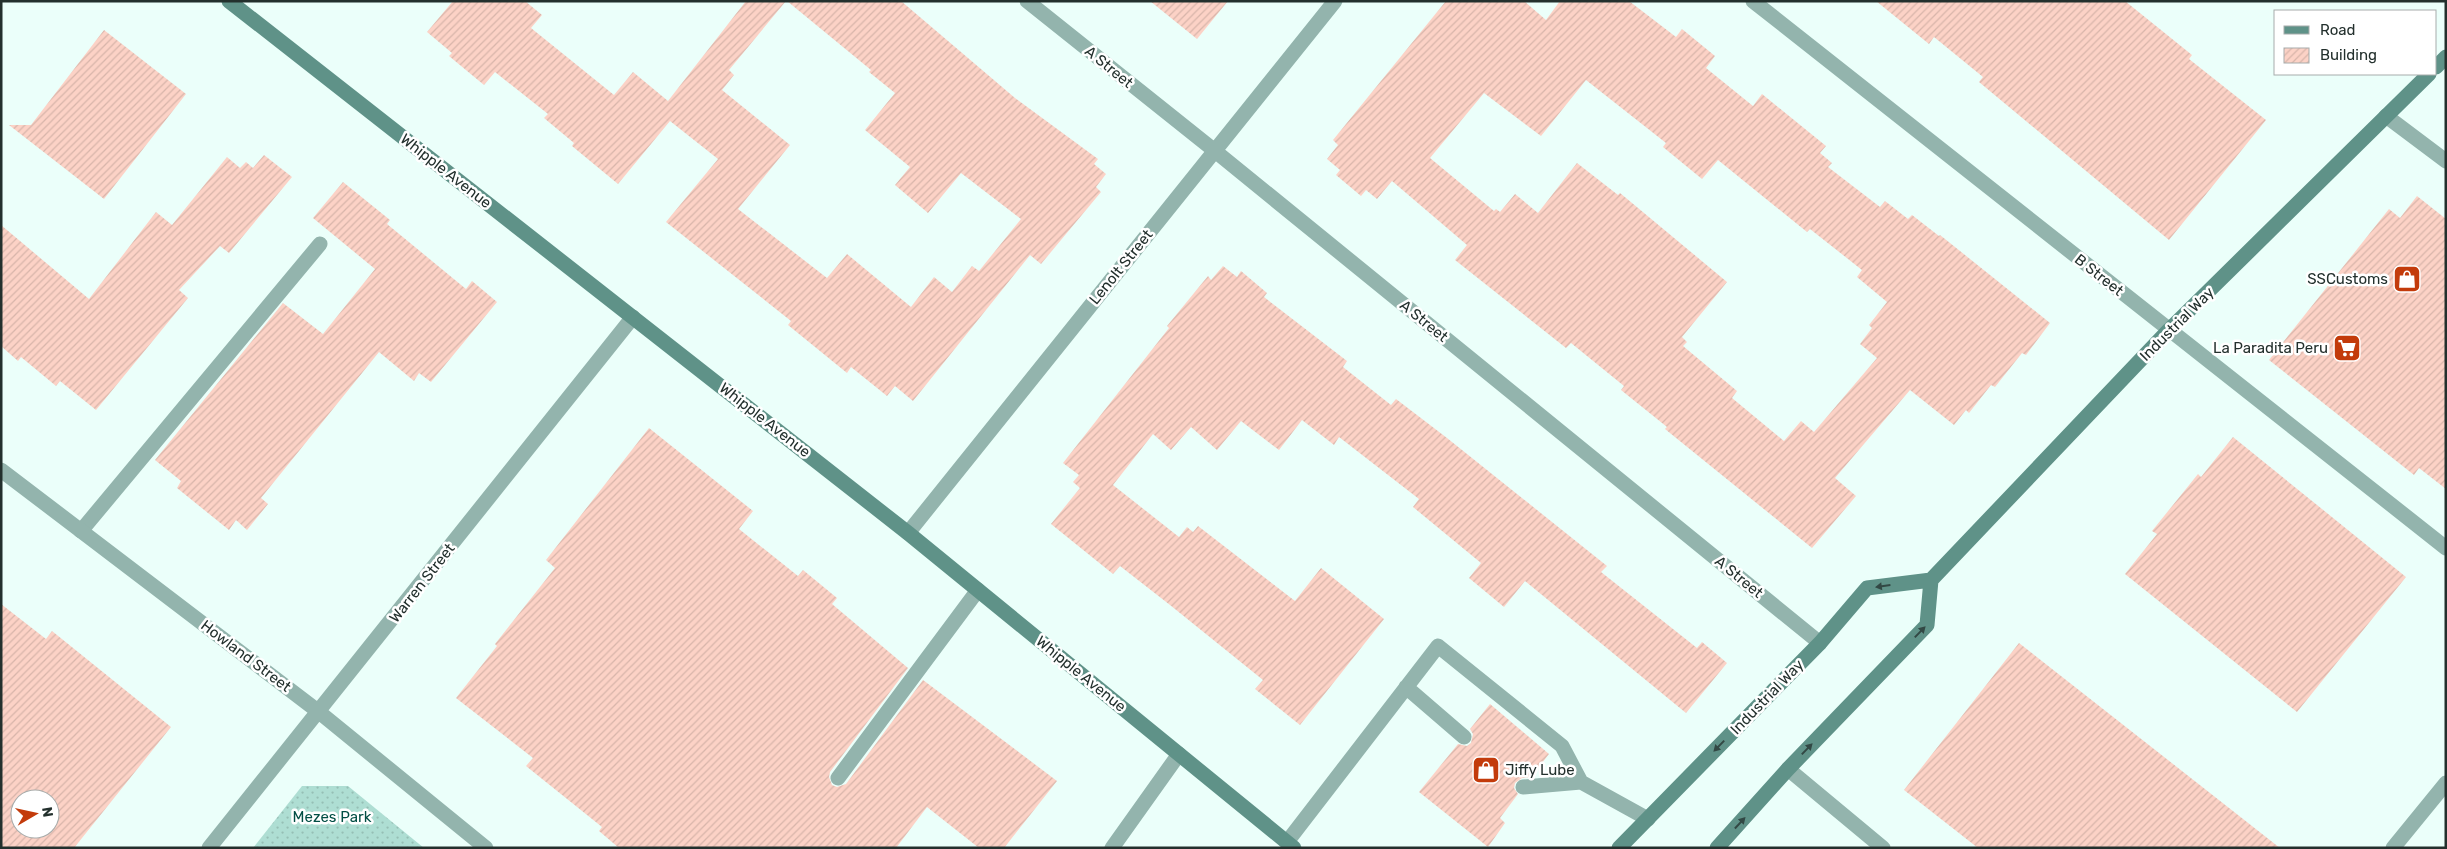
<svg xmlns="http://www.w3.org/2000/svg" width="2447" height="849" font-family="Rubik,sans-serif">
  <defs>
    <pattern id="grass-dots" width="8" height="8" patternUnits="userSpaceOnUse" patternTransform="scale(1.25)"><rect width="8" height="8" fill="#aeded3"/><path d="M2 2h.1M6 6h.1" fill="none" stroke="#95bfb5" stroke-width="1.8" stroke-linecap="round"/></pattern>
    <pattern id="building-hatch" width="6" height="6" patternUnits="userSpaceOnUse" patternTransform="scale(1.25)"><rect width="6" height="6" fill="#fcd2c6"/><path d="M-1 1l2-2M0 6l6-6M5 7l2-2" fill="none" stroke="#d8b5aa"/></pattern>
  </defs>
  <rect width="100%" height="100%" fill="#ebfffa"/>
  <!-- grass -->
  <path fill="url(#grass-dots)" d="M302,786h46l76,62h-171z"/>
  <!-- building -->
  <path fill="url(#building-hatch)" fill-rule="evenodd" d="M453,1h72l17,14 -11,13 83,67 19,-23 35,29 78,-100h40l-57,69 5,5 -12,15 68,55 -52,64 89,69 20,-24 64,53 23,-30 18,15 20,-26 7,5 42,-52 -60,-46 -33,40 -33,-28 15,-18 -45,-37 30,-37 -26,-21 2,-2 -84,-69h114l114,97 83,61 -4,5 12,10 -10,13 5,5 -60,72 -11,-9 -117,146 -18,-15 -8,10 -36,-29 -4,6 -59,-48 3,-4 -125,-99 52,-63 -48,-38 -52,63 -46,-38 2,-3 -30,-25 4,-4 -53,-42 -11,13 -35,-29 3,-3 -25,-21z
    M1150,1h78l-31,38z
    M1446,1h78l22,19 14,-19h69l47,36 6,-8 33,27 -9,12 47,38 9,-12 64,52 -6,7 12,10 -4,4 52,40 5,-6 23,18 4,-4 27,21 1,-1 110,88 -24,32 -4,-2 -27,34 -4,-2 -22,28 -3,-3 -12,15 -44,-35 -75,88 21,18 -44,52 -147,-119 2,-2 -46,-37 3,-4 -53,-43 -5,5 -111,-88 12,-15 -75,-64 -15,18 -11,-9 -5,6 -25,-21 4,-5 -13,-11 11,-14 -5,-5zM1586,80l80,63 -3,4 39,32 16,-19 89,72 3,-3 52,41 -5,7 30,25 -18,23 3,3 -12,16 17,14 -63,74 -13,-11 -17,20 -52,-43 5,-7 -54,-45 4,-4 -5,-5 45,-55 -107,-89 -2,2 -41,-32 -39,50 -23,-19 -15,18 -4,-3 -2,2 -64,-53 54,-65 57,43z
    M1876,1h249l67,54 -3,4 77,61 -97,120 -190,-158 4,-5 -49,-40 -5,7z
    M104,30l82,64 -82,105 -95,-74h22z
    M264,155l28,22 -63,76 -9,-7 -41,44 9,8 -92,112 -36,-29 -4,5 -35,-29 -3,4 -17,-15v-121l88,74 67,-87 16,13 55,-68 13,11 6,-6 7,6z
    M343,182l47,38 -3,4 79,65 6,-8 25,21 -66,80 -12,-9 -5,8 -35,-29 -118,146 7,6 -21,26 -11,-10 -7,10 -52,-42 4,-7 -26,-21 128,-157 40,31 52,-65 -62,-51z
    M2417,196l29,23v270l-27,-21 -5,7 -145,-115 120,-151 11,9z
    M1223,266l14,11 4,-6 26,22 -3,4 83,64 -4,6 48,38 5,-6 51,39 160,128 -6,6 96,76 5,-6 25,21 -41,50 -161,-132 -21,26 -35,-29 12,-15 -68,-56 6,-8 -80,-62 -5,8 -32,-25 -23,30 -38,-29 -24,29 -26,-23 -20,23 -18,-16 -40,51 66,52 8,-10 6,5 5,-6 97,75 26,-33 63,51 -84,106 -45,-36 8,-9 -93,-75 -50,-39 -7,8 -62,-50 29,-36 -7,-6 6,-7 -16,-12 106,-135 -2,-2 41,-50 3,4z
    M649,428l104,83 -14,18 59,47 5,-6 34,28 -5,6 76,64 -78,104 -1,5 3,8 5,2 9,-3 77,-104 134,101 -53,67h-25l-52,-41 -31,41h-277l-20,-17 3,-4 -76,-61 7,-8 -77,-60 41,-52 -2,-2 60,-76 -9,-8z
    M2233,437l173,140 -109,135 -172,-138 32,-40 -5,-3 46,-57 3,3z
    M1,604l45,35 6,-8 119,96 -97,121h-73zM20,799h30v30h-30z
    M2019,643l261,205h-302l-74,-58z
    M1490,704l59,50 -18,23 -9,1 -7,5 -1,5 4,6 -18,24 5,5 -17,24 -69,-55 39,-48 9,2 4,-3 2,-9 -3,-5z"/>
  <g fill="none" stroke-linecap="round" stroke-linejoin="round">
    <!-- lane -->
    <path stroke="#93b4ad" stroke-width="15" d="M2386,116l60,45
      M81,531l239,-287
      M1406,687l58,50
      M1788,769l95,79
      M838,778l140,-188
      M1523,787l58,-5 67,37
      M1287,842l151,-196 124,100 19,36
      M2393,848l53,-65"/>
    <!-- street -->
    <path stroke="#93b4ad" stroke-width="15" d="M1027,1l188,150 605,492
      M1753,1l693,547
      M1,470l318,242 167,136
      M908,533l427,-532
      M209,848l424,-531
      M1112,848l67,-94"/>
    <!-- secondary -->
    <path stroke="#5f9288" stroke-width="15" d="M229,1l679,532 386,315
      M2436,67l10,-10
      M1619,848l201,-205 47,-55 64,-8
      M1717,848l71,-79 139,-144 4,-45 238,-250 260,-256"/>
  </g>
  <!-- one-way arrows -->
  <defs><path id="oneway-solid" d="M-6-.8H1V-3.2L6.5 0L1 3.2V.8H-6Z" transform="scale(1.25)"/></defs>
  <g fill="#324844">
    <use href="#oneway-solid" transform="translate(1883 586) rotate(172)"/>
    <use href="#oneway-solid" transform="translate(1920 632) rotate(-46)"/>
    <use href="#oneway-solid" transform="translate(1719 746) rotate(134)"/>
    <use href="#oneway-solid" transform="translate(1807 749) rotate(-46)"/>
    <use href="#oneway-solid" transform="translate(1740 823) rotate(-47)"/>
  </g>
  <!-- icons -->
  <defs>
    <g id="shop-square" transform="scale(1.4375)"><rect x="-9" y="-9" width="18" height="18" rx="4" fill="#c33b0b" stroke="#fff"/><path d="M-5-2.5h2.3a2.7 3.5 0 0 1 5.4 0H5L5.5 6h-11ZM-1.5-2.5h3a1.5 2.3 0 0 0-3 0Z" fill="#fff"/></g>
    <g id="supermarket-square" transform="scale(1.4375)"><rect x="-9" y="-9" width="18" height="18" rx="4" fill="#c33b0b" stroke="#fff"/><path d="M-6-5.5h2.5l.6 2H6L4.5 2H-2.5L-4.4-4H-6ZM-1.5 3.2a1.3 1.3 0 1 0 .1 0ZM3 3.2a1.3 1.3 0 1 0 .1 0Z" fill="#fff"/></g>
  </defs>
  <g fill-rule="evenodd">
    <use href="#shop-square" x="2407" y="279"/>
    <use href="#supermarket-square" x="2347" y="348"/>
    <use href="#shop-square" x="1486" y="770"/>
  </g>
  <g text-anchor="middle" stroke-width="5" stroke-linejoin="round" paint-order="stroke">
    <!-- street labels -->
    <g font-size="15" fill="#23302d" stroke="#fff">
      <text transform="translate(1109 67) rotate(39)" y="5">A Street</text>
      <text transform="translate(446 171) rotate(38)" y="5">Whipple Avenue</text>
      <text transform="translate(1121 267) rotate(-51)" y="5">Lenolt Street</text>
      <text transform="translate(2099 275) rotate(38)" y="5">B Street</text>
      <text transform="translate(1424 321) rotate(39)" y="5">A Street</text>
      <text transform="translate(2177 324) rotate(-45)" y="5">Industrial Way</text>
      <text transform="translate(765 420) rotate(38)" y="5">Whipple Avenue</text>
      <text transform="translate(1739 577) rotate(39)" y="5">A Street</text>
      <text transform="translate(422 583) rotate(-52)" y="5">Warren Street</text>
      <text transform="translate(246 656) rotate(37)" y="5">Howland Street</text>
      <text transform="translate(1081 674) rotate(39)" y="5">Whipple Avenue</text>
      <text transform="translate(1767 697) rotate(-46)" y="5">Industrial Way</text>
    </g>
    <!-- poi labels -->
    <g font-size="15" fill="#23302d" stroke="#fff" text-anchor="end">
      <text x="2388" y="284">SSCustoms</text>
      <text x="2328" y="353">La Paradita Peru</text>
      <text x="1505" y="775" text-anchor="start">Jiffy Lube</text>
    </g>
    <!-- park labels -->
    <g font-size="15" fill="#024e44" stroke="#fff">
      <text x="332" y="822">Mezes Park</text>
    </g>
  </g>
  <!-- border -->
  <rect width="2447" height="849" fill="none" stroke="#23302d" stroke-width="5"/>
  <!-- legend -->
  <rect x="2274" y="10" width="162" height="65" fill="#ffffff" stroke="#a7acab"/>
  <rect x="2284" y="26" width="25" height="8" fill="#5f9288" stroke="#a7acab"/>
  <text x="2320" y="35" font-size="15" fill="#23302d">Road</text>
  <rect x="2284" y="48" width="25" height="15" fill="url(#building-hatch)" stroke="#a7acab"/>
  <text x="2320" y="60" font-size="15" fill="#23302d">Building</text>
  <!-- north arrow -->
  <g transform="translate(35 814) rotate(81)"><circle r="24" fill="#ffffff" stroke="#a7acab"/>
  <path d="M0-4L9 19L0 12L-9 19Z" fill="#c33b0b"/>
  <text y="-8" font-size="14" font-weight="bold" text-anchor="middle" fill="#23302d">N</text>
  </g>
</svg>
